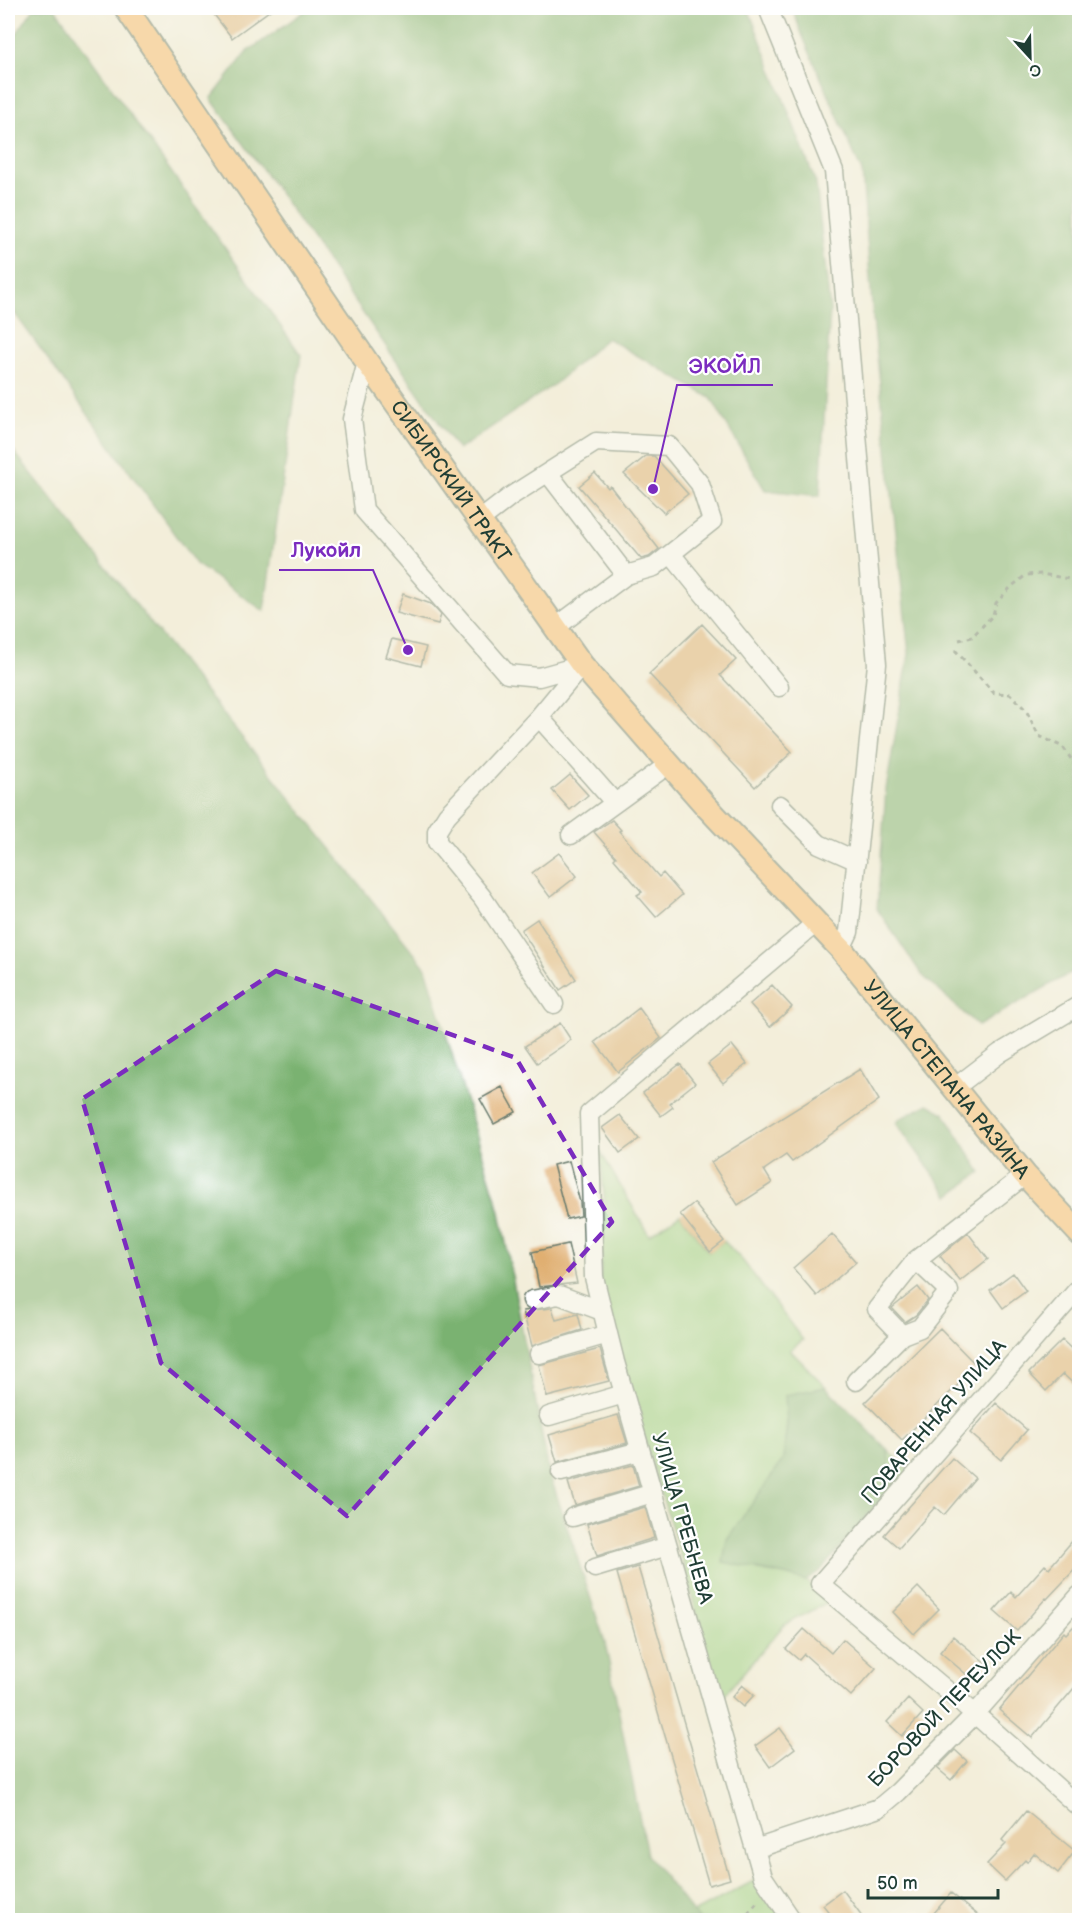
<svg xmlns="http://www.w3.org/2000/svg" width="1087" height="1928" font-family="'Balsamiq Sans',sans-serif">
  <rect width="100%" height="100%" fill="#fff"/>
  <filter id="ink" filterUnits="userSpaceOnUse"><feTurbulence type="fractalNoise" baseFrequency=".0167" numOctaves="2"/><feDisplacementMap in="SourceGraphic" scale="12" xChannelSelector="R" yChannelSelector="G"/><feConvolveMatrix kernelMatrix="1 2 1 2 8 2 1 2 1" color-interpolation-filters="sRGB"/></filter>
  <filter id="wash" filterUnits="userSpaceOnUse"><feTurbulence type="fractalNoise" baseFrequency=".008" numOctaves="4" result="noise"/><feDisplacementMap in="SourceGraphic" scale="24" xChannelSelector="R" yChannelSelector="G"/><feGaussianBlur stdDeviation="1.35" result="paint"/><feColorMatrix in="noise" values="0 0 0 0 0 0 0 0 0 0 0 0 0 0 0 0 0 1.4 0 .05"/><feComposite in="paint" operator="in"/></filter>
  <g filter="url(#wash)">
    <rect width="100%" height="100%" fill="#f3eeda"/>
    <!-- green -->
    <path fill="#98d083" stroke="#5c865c" stroke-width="1.5" d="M600,1151l49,84 31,-21 29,38 15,-11 19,20 60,79 -13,10 36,37 -40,8 1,28 -4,37 -26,40 1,70 27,5 21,6 24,20 -46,24 -64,75 -37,-136 -44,-142 -39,-144 5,-72z
      M887,1449l22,23 -16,14z
      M757,1879l27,41h-85l-6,-7z"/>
    <!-- forest -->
    <path fill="#7ab271" stroke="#4c7852" stroke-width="1.5" d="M34,8h21l246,347 -37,256 -68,-47 -188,-260v-258z
      M309,8h439l68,175 14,127 -10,186 -55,-6 -54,-92 -104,-60 -51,45 -98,67 -184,-265 -63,-86 36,-47z
      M792,8h287v960l-101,58 -56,-51 -45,-66 9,-120 23,-135 -36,-335 -11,-147 -59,-135z
      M8,444l418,524 74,244 49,260 56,170 42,213 52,65h-691z
      M928,1104l16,9 37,59 -32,24 -53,-73 5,-5z
      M826,1387l61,62 6,37 -72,84 -15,11 -21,-6 -62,-13 4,-23 56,-79 4,-37 -2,-28z"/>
    <g id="blocks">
      <!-- building -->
      <path fill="#e0af71" d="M209,8h64l-41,30z
        M646,456h8l34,38 -24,19 -40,-39z
        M595,473l13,15 2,-2 49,63 -10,8 -8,2 -62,-73z
        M403,594l28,10 10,11 -3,9 -42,-11z
        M702,624l34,36 -16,15 72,77 -37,35 -106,-113z
        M392,639l34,8 -5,19 -35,-9z
        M570,775l18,20 -18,15 -18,-20z
        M612,820l9,10 -2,1 40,46 4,-4 19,22 -26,22 -19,-22 5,-3 -28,-33 2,-2 -22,-25z
        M559,853l18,23 -27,21 -18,-24z
        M537,919l39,60 -16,11 -39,-60z
        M772,985l20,22 -22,20 -20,-23z
        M639,1008l22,30 -43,34 -23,-30z
        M560,1023l11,17 -34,23 -12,-17z
        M732,1045l15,19 -24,19 -15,-19z
        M680,1064l15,19 -25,20 3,4 -12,9 -18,-23z
        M860,1069l19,31 -87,62 -6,-7 -22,15 8,13 -34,22 -27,-43z
        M502,1087l14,25 -22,12 -14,-25z
        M620,1115l19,24 -19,14 -18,-25z
        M569,1161l11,41 1,14 -14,3 -14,-54z
        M694,1203l30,38 -14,11 -30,-38z
        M968,1233l20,26 -28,22 -20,-25z
        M832,1234l24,28 -39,34 -24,-28z
        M568,1244l9,39 -38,4 -7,-35z
        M1013,1273l13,18 -23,17 -13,-18z
        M918,1287l10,13 -12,15 -11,7 -13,-14z
        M552,1308l4,12 22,-6 4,16 -50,16 -9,-35z
        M940,1328l37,38 -75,74 -37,-38z
        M1062,1340l18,17v33l-17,-16 -17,17 -17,-18z
        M600,1349l9,32 -62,16 -8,-32z
        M996,1403l31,27 -26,30 -31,-27z
        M618,1415l9,28 -70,19 -8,-27z
        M952,1458l23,20 -31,37 -9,-8 -36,41 -15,-13z
        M633,1465l6,21 -64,19 -7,-23z
        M645,1507l9,31 -57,18 -10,-32z
        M1080,1532v32l-33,35 -1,-1 -29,33 -23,-20 17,-19 5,5 29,-32 4,3z
        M638,1567l92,312 -21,6 -92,-312z
        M918,1587l21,22 -25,25 -21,-22z
        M1080,1620v61l-48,57 -33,-28 65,-78 2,2z
        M804,1629l27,24 12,-14 33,29 -25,28 -47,-42 -5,6 -13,-11z
        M953,1636l34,28 -14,16 -33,-28z
        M742,1685l12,10 -11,12 -11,-10z
        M908,1699l15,14 -21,23 -15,-14z
        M780,1728l15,20 -25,19 -15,-21z
        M955,1750l12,11 -16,19 -14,-12z
        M1026,1811l49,40 -17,22 -24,-20 -7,9 -2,-2 -20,21 -18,-17 19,-20 -4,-4z
        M843,1890l22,30h-30l-12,-15z
        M951,1893l33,27h-56z"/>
    </g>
  </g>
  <g filter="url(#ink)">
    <use href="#blocks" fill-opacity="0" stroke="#697b6e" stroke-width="1.5"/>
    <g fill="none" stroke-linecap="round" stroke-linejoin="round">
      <!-- minor casing -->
      <g stroke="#697b6e" stroke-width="21">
        <path id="minor" d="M768,8l66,163 43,493 -28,268 -8,17
          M367,362l-15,57 12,91 143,164 32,3 43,-12
          M548,473l78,102 -70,52
          M480,520l31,-24 85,-54 73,4 31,38 12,37 -58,46 -28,8
          M671,554l108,133
          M539,717l76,86
          M780,805l39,39 38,17
          M571,835l98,-71
          M554,1004l-72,-107 -45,-55v-11l10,-16 92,-98 43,-52
          M953,1089l47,-36 80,-48
          M1080,1287l-260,297 155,130 105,94
          M532,1300l27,-5 43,16
          M902,1335l18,-7 29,-37 -33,-31
          M539,1354l69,-20
          M856,1381l46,-46 -25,-26 39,-49 109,-85
          M549,1416l75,-22
          M561,1472l79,-21
          M573,1517l80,-24
          M595,1568l73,-22
          M755,1849l124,-41 19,-16 77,-78 105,-119
          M792,1920l-29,-43 -148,-515 -21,-85 -5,-163 228,-192"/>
      </g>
      <!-- major casing -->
      <g stroke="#697b6e" stroke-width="26">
        <g id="major">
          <path id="s1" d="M126,8l241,354 215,303 124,141 135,143 184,226 55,59"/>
        </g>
      </g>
      <!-- path -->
      <path stroke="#697b6e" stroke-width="3" stroke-dasharray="4.5 4.5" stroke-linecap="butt" d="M959,640l13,-3 21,-22 3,-12 15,-16 15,-12 16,-1 38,7
        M955,650l39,43 16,1 16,16 13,26 24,11 17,25
        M742,1920l16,-19"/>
      <!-- minor -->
      <use href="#minor" stroke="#fff" stroke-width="18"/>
      <!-- major -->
      <use href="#major" stroke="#fcbd6f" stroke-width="22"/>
    </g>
  </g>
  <!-- marked area -->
  <path d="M0 0H1087V1928H0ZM276,971l240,87 96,164 -265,294 -186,-153 -79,-264z" fill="#f3eeda" fill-opacity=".55" fill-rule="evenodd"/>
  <path fill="none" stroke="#7b2cbf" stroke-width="4.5" stroke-dasharray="12 8" stroke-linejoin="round" d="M276,971l240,87 96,164 -265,294 -186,-153 -79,-264z"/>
  <g text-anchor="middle" stroke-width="4.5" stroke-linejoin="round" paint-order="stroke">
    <!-- street labels -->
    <g font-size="20" fill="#1f3d34" stroke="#fff">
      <text dy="7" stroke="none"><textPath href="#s1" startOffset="574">СИБИРСКИЙ ТРАКТ</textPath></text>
      <text dy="7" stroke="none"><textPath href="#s1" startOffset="1352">УЛИЦА СТЕПАНА РАЗИНА</textPath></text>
      <text transform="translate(933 1421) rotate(-49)" y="7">ПОВАРЕННАЯ УЛИЦА</text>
      <text transform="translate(683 1518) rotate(74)" y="7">УЛИЦА ГРЕБНЕВА</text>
      <text transform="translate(944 1708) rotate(-46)" y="7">БОРОВОЙ ПЕРЕУЛОК</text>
    </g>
  </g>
  <!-- callouts -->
  <path fill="none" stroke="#7b2cbf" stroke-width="2" d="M653 489L677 385H773M408 650L373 570H279"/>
  <g fill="#7b2cbf" stroke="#fff" stroke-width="2">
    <circle cx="653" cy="489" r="6"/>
    <circle cx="408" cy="650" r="6"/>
  </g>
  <g font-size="21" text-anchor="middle" font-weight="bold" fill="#7b2cbf" stroke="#fff" stroke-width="4.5" stroke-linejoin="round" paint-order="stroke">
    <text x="725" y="373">ЭКОЙЛ</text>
    <text x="326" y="557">Лукойл</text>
  </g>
  <!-- margin -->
  <rect width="1087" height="1928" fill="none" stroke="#fff" stroke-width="30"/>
  <!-- north arrow -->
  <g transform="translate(1030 57) rotate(158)" stroke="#ffffff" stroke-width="4.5" paint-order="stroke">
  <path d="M0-4.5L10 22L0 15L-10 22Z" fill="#1f3d34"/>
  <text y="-9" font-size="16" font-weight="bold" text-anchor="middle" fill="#1f3d34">С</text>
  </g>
  <!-- scale -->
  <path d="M868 1889v9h130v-9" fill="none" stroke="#1f3d34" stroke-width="3"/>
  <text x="877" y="1889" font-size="18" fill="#1f3d34" stroke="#ffffff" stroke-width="4.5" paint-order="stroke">50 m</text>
</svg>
